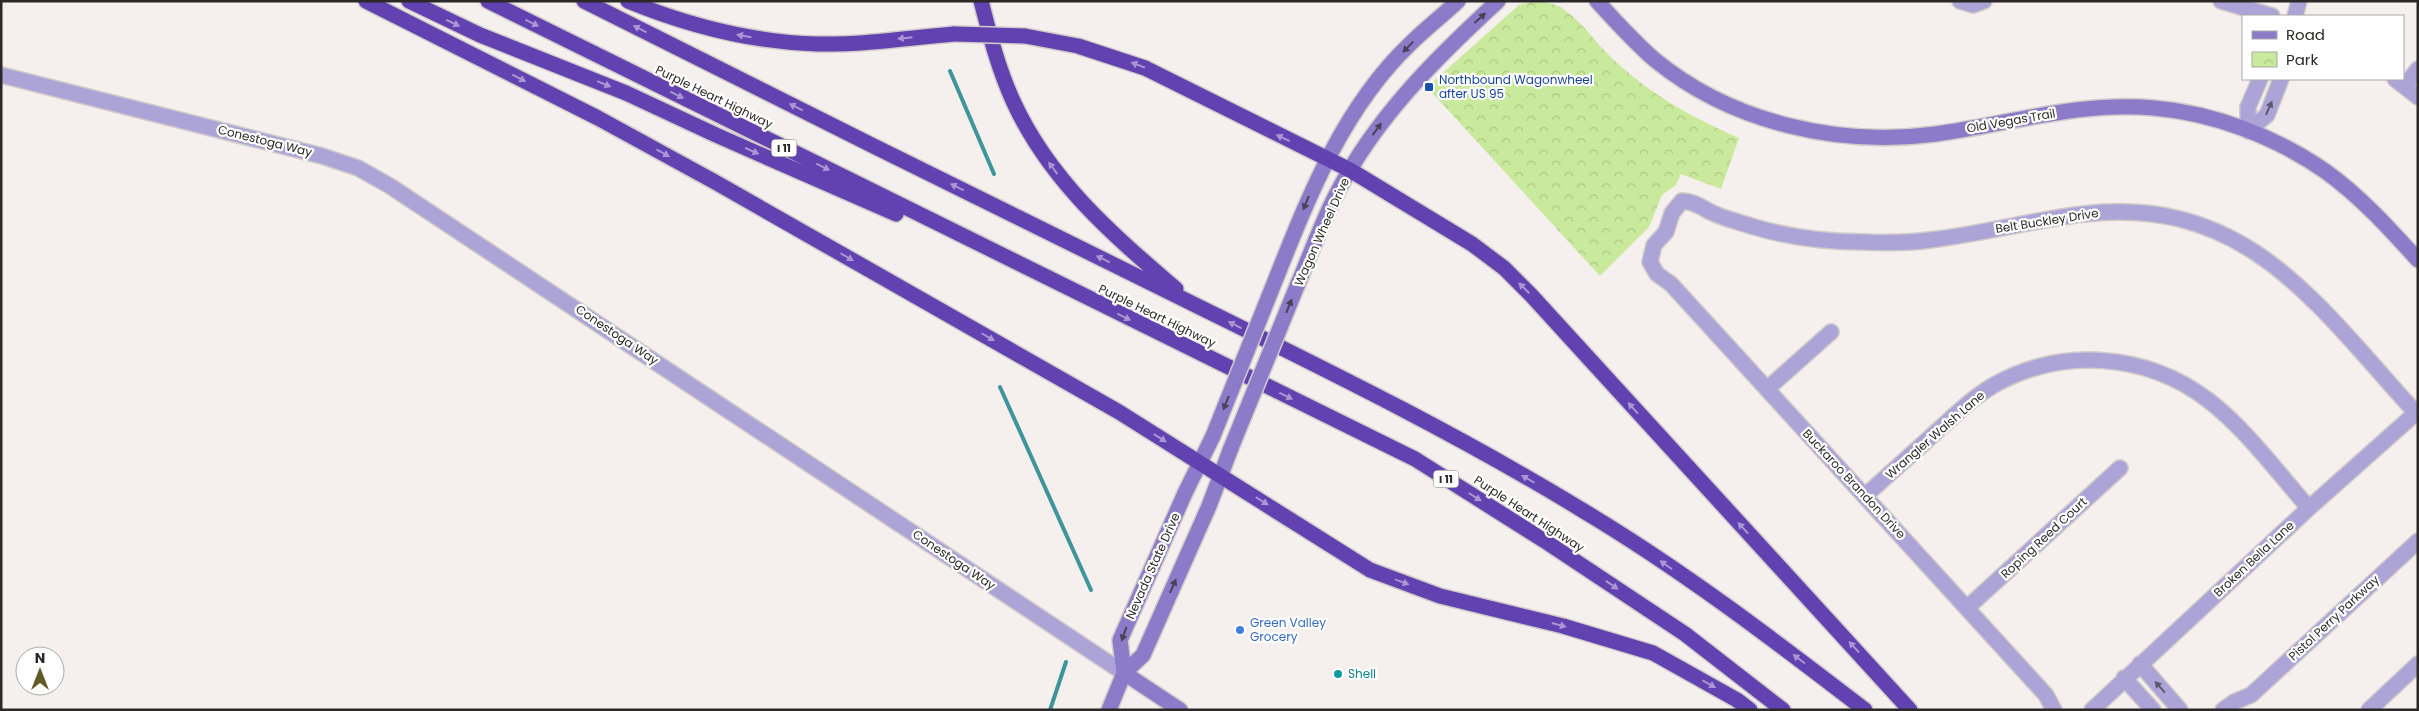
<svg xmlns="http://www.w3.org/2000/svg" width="2419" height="711" font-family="Poppins,sans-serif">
  <defs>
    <pattern id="park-crowns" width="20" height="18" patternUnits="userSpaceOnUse" patternTransform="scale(1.25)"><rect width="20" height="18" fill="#c9e99c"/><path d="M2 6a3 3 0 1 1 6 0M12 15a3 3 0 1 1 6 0" fill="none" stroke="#adc886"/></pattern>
  </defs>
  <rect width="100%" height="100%" fill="#f5f0ee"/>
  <!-- park -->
  <path fill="url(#park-crowns)" d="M1530,2c13,0 26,0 36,9 18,13 31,34 48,49 37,35 79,58 125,78l-18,51 -40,-15 -5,11 -14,10 -13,32 -49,49 -173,-189 92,-82z"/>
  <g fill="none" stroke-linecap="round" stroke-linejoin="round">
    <!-- stream -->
    <path stroke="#3e969c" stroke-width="4" d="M950,71l44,103
      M1000,387l91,203
      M1050,710l16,-48"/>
    <!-- street casing -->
    <g stroke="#d0ccca" stroke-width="18">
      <path id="street" d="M1960,1l13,4 11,-4
        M2221,1l51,15
        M2295,16l4,-15
        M1,75l321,81 36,12 32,18 734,487
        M2395,79l23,18
        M2405,86l13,-17
        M2248,131l19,-16 14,-36
        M2248,131v-24l12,-28
        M1767,389l64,-57
        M1865,496c23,-21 47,-42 70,-63 19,-17 37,-35 59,-48 68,-38 152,-32 214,15 39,30 69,72 101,108
        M1967,608l153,-140
        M2140,664l40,46
        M2124,678l29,32
        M2054,710l-8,-15 -375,-411 -14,-10 -7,-12 4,-17 12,-13 6,-19 10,-12c13,0 21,8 33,13 11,5 24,8 36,12 36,11 75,16 113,16 22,1 44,1 66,-2 52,-6 102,-20 154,-26 163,-19 234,92 332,199
        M2092,710l217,-202 109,-97
        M2223,710l11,-8 17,-7 167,-154
        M2369,710l49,-46"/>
    </g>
    <!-- secondary casing -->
    <g stroke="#d0ccca" stroke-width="18">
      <path id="secondary" d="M1597,1c19,21 37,41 58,59 77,63 184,87 281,74 73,-10 145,-33 218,-26 60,5 122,29 171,63 35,25 64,57 93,89
        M1277,276c33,-83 67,-169 133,-232 15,-15 32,-28 48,-43
        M1297,286c13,-30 24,-62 39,-91 39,-77 99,-136 162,-194
        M1124,673l-4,-33 65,-147 28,-57
        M1124,673l56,37
        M1109,710l15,-37 19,-18 66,-149 22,-58"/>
    </g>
    <!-- highway casing -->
    <g stroke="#d0ccca" stroke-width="18">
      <path id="highway" d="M366,1l232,117 117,64 404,230 251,158 70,26 123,30 90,27 84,47 13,10
        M409,1l71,34 146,58 90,42 180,79
        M488,1l927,458 133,84 137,91 98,76
        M584,1c193,98 387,193 581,289 141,70 283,138 417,220 99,59 192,130 283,200
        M628,1c61,25 123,41 189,43 46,1 91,-6 137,-10
        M981,1c9,35 18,70 33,102 36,78 98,131 162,186
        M1025,36l53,10 67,22 205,102 122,74 32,24 27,27 379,415"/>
    </g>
    <!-- street -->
    <use href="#street" stroke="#aca3d7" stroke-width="15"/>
    <!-- secondary -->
    <use href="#secondary" stroke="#8b7bc8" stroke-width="15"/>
    <!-- highway -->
    <use href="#highway" stroke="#6241b0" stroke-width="15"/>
    <!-- secondary-bridge casing -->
    <g stroke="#d0ccca" stroke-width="18" stroke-linecap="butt">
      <path id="secondary-bridge" d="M1213,436l64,-160
        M1231,448l66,-162"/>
    </g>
    <!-- highway-bridge casing -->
    <g stroke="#d0ccca" stroke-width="18" stroke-linecap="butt">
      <path id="highway-bridge" d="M954,34l71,2"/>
    </g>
    <!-- secondary-bridge -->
    <use href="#secondary-bridge" stroke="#8b7bc8" stroke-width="15"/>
    <!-- highway-bridge -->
    <use href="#highway-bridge" stroke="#6241b0" stroke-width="15"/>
  </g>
  <!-- one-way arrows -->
  <defs><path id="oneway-solid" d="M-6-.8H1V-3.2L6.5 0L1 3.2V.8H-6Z" transform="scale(1.25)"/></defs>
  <g fill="#474258">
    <use href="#oneway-solid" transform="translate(1480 18) rotate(-42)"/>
    <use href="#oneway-solid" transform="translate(1408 47) rotate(134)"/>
    <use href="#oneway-solid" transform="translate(1377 129) rotate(-54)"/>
    <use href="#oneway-solid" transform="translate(1306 203) rotate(112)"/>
    <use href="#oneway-solid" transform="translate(1289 306) rotate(-68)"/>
    <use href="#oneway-solid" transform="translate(1226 403) rotate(112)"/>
    <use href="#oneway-solid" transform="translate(1173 586) rotate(-66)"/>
    <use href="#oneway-solid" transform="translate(1124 634) rotate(110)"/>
  </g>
  <g fill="#a996d4">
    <use href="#oneway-solid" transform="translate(453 23) rotate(25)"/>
    <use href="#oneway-solid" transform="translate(532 23) rotate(26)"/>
    <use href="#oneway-solid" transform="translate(640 29) rotate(-153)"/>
    <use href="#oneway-solid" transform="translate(744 36) rotate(-170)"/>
    <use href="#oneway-solid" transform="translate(905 38) rotate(174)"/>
    <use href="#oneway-solid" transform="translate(1138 65) rotate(-159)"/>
    <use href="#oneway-solid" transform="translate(519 78) rotate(27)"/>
    <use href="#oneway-solid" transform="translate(604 84) rotate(22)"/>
    <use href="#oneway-solid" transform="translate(677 95) rotate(26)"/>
    <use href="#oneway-solid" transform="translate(796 107) rotate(-154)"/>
    <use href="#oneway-solid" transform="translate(1283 138) rotate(-155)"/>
    <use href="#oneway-solid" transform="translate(752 151) rotate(24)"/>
    <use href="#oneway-solid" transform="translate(663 153) rotate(29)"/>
    <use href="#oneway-solid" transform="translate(823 167) rotate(26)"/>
    <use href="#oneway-solid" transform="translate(1053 168) rotate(-126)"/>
    <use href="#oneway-solid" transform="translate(957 187) rotate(-154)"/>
    <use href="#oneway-solid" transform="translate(847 257) rotate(30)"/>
    <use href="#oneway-solid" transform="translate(1103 259) rotate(-154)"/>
    <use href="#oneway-solid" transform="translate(1524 288) rotate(-135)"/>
    <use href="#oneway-solid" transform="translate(1124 317) rotate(26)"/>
    <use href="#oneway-solid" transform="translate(1235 325) rotate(-153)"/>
    <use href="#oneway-solid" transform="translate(988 337) rotate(30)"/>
    <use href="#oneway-solid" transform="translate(1286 396) rotate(26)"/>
    <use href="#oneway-solid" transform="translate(1633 408) rotate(-132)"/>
    <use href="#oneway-solid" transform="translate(1160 438) rotate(32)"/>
    <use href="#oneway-solid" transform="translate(1528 479) rotate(-150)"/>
    <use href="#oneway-solid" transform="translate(1475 497) rotate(32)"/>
    <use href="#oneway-solid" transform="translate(1262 501) rotate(32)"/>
    <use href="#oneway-solid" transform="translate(1743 528) rotate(-133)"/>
    <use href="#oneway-solid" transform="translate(1666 565) rotate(-145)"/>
    <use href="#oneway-solid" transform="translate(1402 582) rotate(20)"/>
    <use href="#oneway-solid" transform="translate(1612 585) rotate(34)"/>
    <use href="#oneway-solid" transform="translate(1559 625) rotate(15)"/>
    <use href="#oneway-solid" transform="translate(1854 647) rotate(-133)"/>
    <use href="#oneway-solid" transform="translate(1799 659) rotate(-143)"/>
    <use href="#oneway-solid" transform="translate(1709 684) rotate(29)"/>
  </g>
  <g fill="#5e5a6e">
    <use href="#oneway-solid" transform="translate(2269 108) rotate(-66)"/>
    <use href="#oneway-solid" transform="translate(2160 687) rotate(-132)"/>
  </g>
  <!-- markers -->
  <rect fill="#1a4fb4" stroke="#fff" stroke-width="2" x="1424" y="82" width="10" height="10" rx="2.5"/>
  <circle fill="#3f7fe0" stroke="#fff" stroke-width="2" cx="1240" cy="630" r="5"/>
  <circle fill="#0f9aa8" stroke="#fff" stroke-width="2" cx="1338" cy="674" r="5"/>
  <g text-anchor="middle" stroke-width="4.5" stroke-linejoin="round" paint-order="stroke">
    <!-- shield labels -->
    <g fill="#fff" stroke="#6a6968" stroke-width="1">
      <rect x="771.5" y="139.5" width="25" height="17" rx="4"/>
      <rect x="1433.5" y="470.5" width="25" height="17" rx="4"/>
    </g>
    <g font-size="11" font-weight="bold" fill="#2a2928">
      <text x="784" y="152">I 11</text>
      <text x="1446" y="483">I 11</text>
    </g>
    <!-- transit labels -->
    <g font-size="12" fill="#164399" stroke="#fff" text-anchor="start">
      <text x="1439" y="84">Northbound Wagonwheel<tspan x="1439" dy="14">after US 95</tspan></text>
    </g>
    <!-- street labels -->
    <g font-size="12" fill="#2a2928" stroke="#fff">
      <text transform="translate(714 97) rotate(26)" y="4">Purple Heart Highway</text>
      <text transform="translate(2011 121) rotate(-10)" y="4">Old Vegas Trail</text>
      <text transform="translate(265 141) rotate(14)" y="4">Conestoga Way</text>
      <text transform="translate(2047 221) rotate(-9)" y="4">Belt Buckley Drive</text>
      <text transform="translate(1322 232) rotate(-66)" y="4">Wagon Wheel Drive</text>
      <text transform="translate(1157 316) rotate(26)" y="4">Purple Heart Highway</text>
      <text transform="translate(617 335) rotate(34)" y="4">Conestoga Way</text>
      <text transform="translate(1935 435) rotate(-41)" y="4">Wrangler Walsh Lane</text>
      <text transform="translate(1854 484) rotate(47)" y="4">Buckaroo Brandon Drive</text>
      <text transform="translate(1529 514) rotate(33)" y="4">Purple Heart Highway</text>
      <text transform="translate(2044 538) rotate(-43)" y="4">Roping Reed Court</text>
      <text transform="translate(2254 559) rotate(-43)" y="4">Broken Bella Lane</text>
      <text transform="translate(954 560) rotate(34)" y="4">Conestoga Way</text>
      <text transform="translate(1153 566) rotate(-66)" y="4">Nevada State Drive</text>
      <text transform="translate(2334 618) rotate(-43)" y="4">Pistol Perry Parkway</text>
    </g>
    <!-- shop labels -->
    <g font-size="12" fill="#366cbe" stroke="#fff" text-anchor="start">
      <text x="1250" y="627">Green Valley<tspan x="1250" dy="14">Grocery</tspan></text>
    </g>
    <!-- culture labels -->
    <g font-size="12" fill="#0d838f" stroke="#fff" text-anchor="start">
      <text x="1348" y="678">Shell</text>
    </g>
  </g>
  <!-- border -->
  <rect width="2419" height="711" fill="none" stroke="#2a2928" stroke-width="5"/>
  <!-- legend -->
  <rect x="2242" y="15" width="162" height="65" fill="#ffffff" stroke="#aaa9a9"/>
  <rect x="2252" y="31" width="25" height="8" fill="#8b7bc8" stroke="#aaa9a9"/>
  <text x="2286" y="40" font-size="15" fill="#2a2928">Road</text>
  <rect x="2252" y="52" width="25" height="15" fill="url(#park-crowns)" stroke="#aaa9a9"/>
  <text x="2286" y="65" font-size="15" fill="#2a2928">Park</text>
  <!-- north arrow -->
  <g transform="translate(40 671)"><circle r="24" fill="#ffffff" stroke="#aaa9a9"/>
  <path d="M0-4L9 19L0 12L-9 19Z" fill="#615a26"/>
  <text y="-8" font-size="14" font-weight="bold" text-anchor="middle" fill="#2a2928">N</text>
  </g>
</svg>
